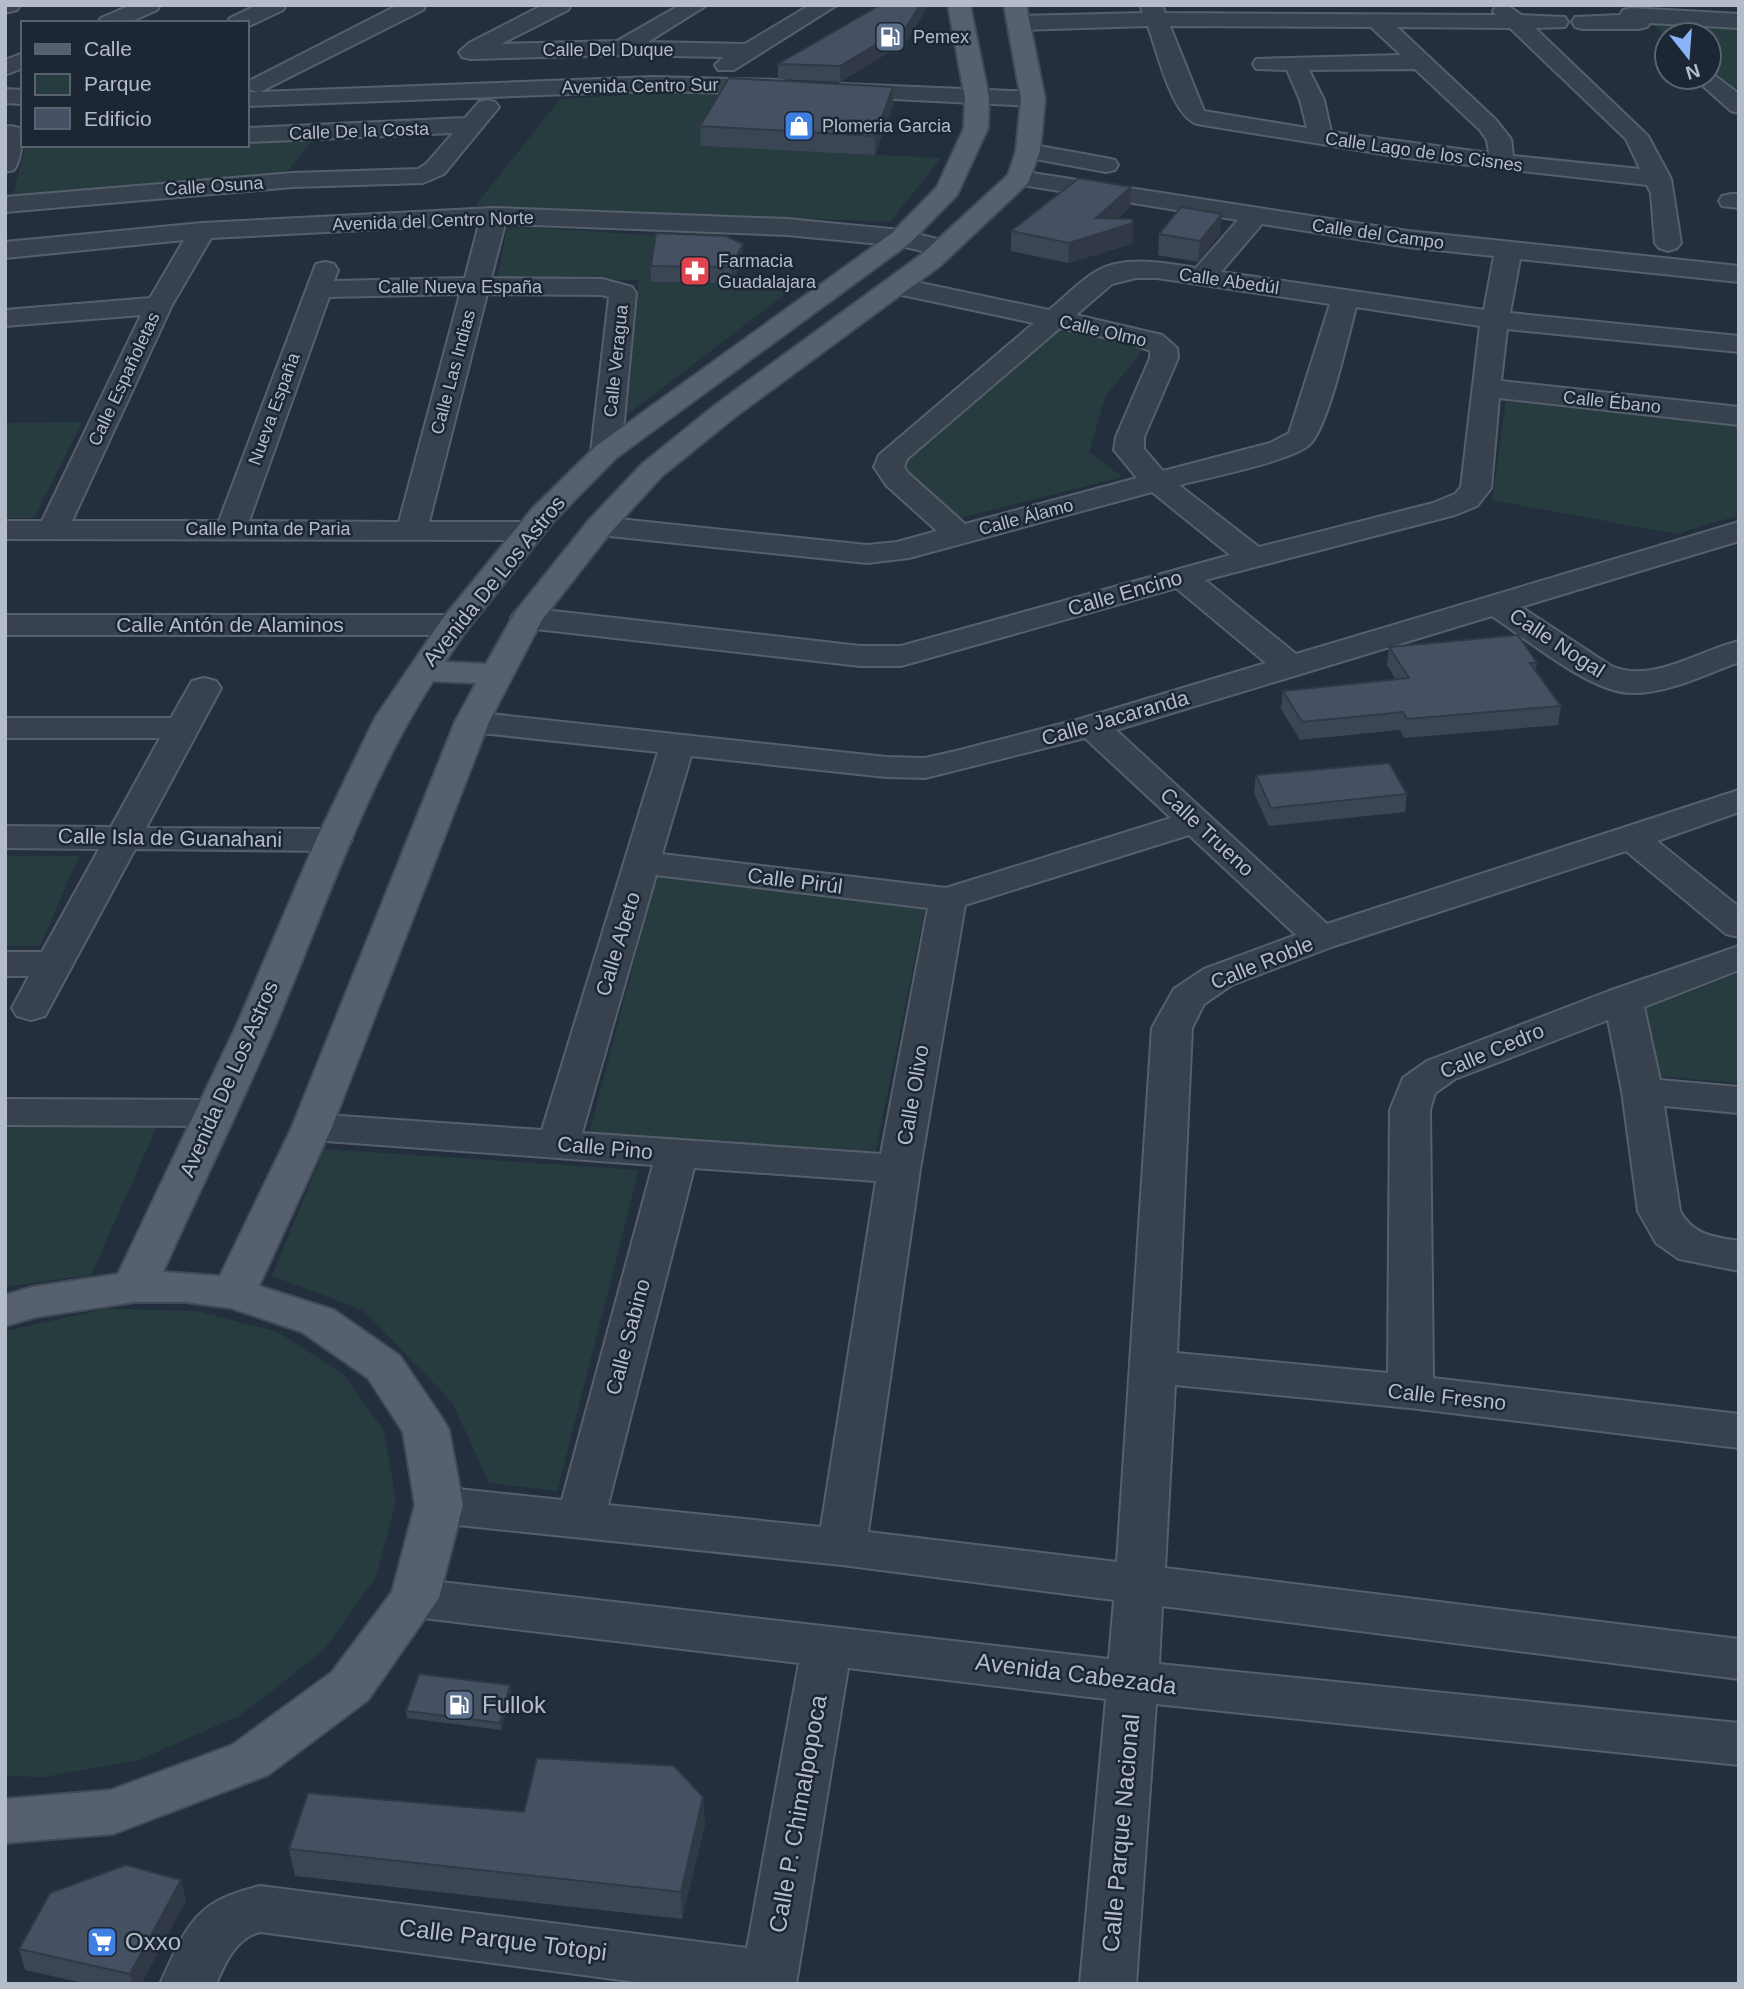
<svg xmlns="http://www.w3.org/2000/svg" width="1744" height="1989" font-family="Arial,sans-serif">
  <rect width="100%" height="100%" fill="#242f3e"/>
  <!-- green -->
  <path fill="#263c3f" d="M1643,17l96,7v74l-30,-26v-37l-42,2z
    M675,92l56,3 -29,51 239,12 -51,64 -415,-16 85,-107z
    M247,141h65l-29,35 -271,24 14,-55h221z
    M531,227l128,9 -7,46 148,1 -176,134 15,-137h-142l10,-52z
    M1057,330l89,16 -41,51 -16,55 33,25 -166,42 -60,-51z
    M1506,401l233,25v89l-63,19 -184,-34z
    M82,422l-48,96h-29v-95z
    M5,856h74l-39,90h-35z
    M657,874l269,29 -51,252 -286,-21z
    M1739,973v110l-82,-7 -12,-70z
    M5,1122h154l-68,153 -86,12z
    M324,1149l315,21 -82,321 -68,-8 -37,-81 -89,-92 -91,-34z
    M105,1309l91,2 82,21 65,42 41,57 12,70 -20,76 -53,74 -82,64 -102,45 -95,17 -39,-1v-445z"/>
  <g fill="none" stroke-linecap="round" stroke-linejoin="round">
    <!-- minor casing -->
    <g stroke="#565f6c" stroke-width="4">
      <path id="minor" d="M5,5h15l-3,5 -12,3z
        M131,5h29l-3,5 -29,13h-30l3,-5z
        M257,5h29l-3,5 -36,17v-4h-20l3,-5z
        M398,5h28l-3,5 -163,82 393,-15 126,3 8,2 4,5 -4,5 -8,2 -126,-3 -406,15v-14h11l-7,-2 -3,-5 3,-5z
        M543,5h28l-3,5 -67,34 116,-3 63,-36h27l-59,37 97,2 65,-39h27l-103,65h-16l-3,-5 8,-8 -102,-2 -151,4 -8,-2 -3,-5 10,-9z
        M1140,5h22l3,8 331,2 -3,-4 3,-5 11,-1 14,10 44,2 3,5 -3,5 -30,1 113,108 23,43 10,64 -4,5 -9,3 -9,-3 -4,-5 -4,-50 -4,-8 -240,-27 -210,-34c-25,-8 -40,-73 -49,-98l-129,4 -8,-2 -3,-5 3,-5 8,-2 124,-3zM1170,26l201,1 30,28 -145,4 -3,5 3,5 31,1 13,30 7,28 -103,-17zM1397,27l113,1 116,111 14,30 -127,-13 -2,-17 -15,-19zM1415,69l65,61 7,10 2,13 -158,-21 -7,-32 -15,-30z
        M1631,8l108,6v14l-89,-5 -3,4 -8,2h-56l-8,-2 -3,-5 3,-5 45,-2 3,-5z
        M23,53v15l-18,7v-15z
        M1709,71l30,23v19l-8,-2 -38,-34h16z
        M842,84l191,8 8,2 4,5 -4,5 -8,2 -199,-10 -4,-5 4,-5z
        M5,89l18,1v14l-18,-1z
        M487,100l8,2 4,5 -4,5 -51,62 -21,9 -130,4 -288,25v-15l288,-24 125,-4 8,-5 27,-31 -206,9v-14l218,-10 14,-16z
        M11,126l8,2c6,10 1,33 -5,42l-9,2v-45z
        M1028,144l78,14 9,2 3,5 -3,5 -9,2 -87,-16 -3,-5 3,-5z
        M1019,171l389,60 331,35v16l-219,-23 -10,54 229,23v16l-232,-23 -6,52 238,26v18l-240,-27 -8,90 -14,18 -22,9 -250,65 91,74 443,-132v19l-218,66 90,59c41,18 87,-15 128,-25v21c-33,12 -72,32 -108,31 -42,-1 -104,-54 -139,-77l-376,114 211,194 412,-134v22l-82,29 82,66v30l-13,-3 -100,-83 -292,95 -102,39 -28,19 -12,24 -15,325 211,20 2,-263 13,-32 24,-17 182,-70 130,-45v24l-95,37 16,73 79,7v26l-75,-7 16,105c13,24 33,26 59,30v30l-60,-12 -23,-16 -18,-32 -16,-120 -14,-71 -153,59 -20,14 -5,17 3,268 306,36v34l-329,-40 -235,-23 -10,183 574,71v40l-577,-73 -3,58 580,59v42l-583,-61 -20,280h-56l26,-285 -258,-31 -52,316h-145l-391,-52c-24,6 -35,31 -44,52h-56c27,-58 34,-83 100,-98l487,62 52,-285 -384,-46 -17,-6 -7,-13 7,-13 17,-6 694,80 5,-59 -272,-35 -403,-42 -17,-5 -7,-13 7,-13 17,-5 123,13 91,-335 -341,-25 -14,-4 -6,-9 6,-9 14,-4 230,16 116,-378 -186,-20 -12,-3 -5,-7 5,-7 12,-3 414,45 39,1 31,-7 124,-32 186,-56 -90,-75 -275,78h-41l-333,-38 -11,-3 -5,-7 5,-7 11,-3 333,38h41l329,-91 -78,-63 -243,66 -42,5 -267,-28 -11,-3 -4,-6 4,-6 11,-3 267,28 30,-3 40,-11 -51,-46 -12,-18 5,-12 155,-132 -146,-31 -4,-6 4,-6 9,-2 152,32c15,-12 28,-26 43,-36 29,-20 72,-11 104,-6l42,-48 -228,-37 -3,-5 3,-5zM1262,224l146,23 86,9 -10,54 -263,-38zM1136,278h21l173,26 -41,129 -19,10 -107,28 -19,-22v-12l34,-79 -1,-10 -15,-13 -86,-20 36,-31zM1356,307l124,19 -19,161 -6,7 -22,9 -174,44 -80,-62c28,-7 112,-24 130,-40 19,-16 39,-109 47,-138zM1060,328l67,14 23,9v7l-34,79 -2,13 23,28 -172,46 -57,-51 -4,-6 3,-8zM1085,738l86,80 -225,70 -284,-34 29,-98 195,21 39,1zM1189,835l107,100 -92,34 -30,20 -22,39 -35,534 -249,-30 52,-363 45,-264zM656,875l272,33 -47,246 -299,-21zM694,1168l182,13 -55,346 -213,-22z
        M1731,194h8v14l-17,-2 -3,-5 3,-5z
        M494,208l293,11 114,11 52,13 4,5 -4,5 -9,3 -43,-10 -114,-11 -282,-11 -14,54 111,1 30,8 4,6 -15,159 -5,6 -10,3 -10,-3 -5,-6 18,-155 -8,-2 -114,-1 -58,228h101l11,3 4,6 -4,6 -11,3 -525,-1v-18h37l99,-206 -136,11v-16l145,-12 34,-58 -179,18v-16l197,-19zM479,224l-14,54 -131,3 4,-11 -4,-6 -9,-2 -9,2 -97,257h-147l100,-216 39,-67zM460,294l-61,228 -150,-1 80,-224z
        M5,615h449l11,3 5,7 -5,7 -11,3h-449z
        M204,678l12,3 5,7 -75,140 188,1 13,3 5,8 -5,8 -13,3 -199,-2 -90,167 -14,4 -14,-4 -5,-8 17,-32h-24v-24h37l57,-103 -94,-1v-22l106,1 49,-89h-155v-20h166l21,-37z
        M5,1099l210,1 14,4 6,9 -6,9 -14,4 -210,-1z"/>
    </g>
    <!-- major casing -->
    <g stroke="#414a57" stroke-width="4">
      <path id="major" d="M948,5h22l19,93 -1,30 -31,67 -47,48 -294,215 -62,63 -88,110 -21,31 41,2 30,-53 73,-91 53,-56 73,-59 207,-151 86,-79 8,-24 5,-52 -17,-94h22l19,94 -5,52 -12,32 -88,83 -205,151 -73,59 -51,56 -69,88 -53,102 -157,405 -73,159 75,24 66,46 42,62 7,12 14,75 -24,93 -71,102 -100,75 -155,59 -108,9v-44l106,-9 121,-45 100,-73 60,-80 23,-87 -12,-73 -35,-54 -66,-46 -71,-24 -46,-6h-51l-98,15 -31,9v-31l27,-8 86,-13 121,-254 77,-180 59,-122 68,-100 89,-109 64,-63 296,-213 45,-46 27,-59 1,-30zM433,681l43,2 -21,39 -163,405 -72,149 -57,-4c39,-87 82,-174 119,-262 46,-111 86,-228 151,-329z"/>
    </g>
    <!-- minor -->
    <use href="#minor" fill="#38414e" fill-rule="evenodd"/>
    <!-- major -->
    <use href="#major" fill="#56606e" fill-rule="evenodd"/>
  </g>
  <!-- wall -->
  <path fill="#3b4654" d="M907,41l-67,41 -62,-3v-15z
    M893,106l-18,49 -174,-9 -1,-20z
    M1131,187l-1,20 -13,12 16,4 -1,21 -64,19 -57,-12v-20z
    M1159,234h61l-22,28 -40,-7z
    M743,244v16l-11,23 -81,-1v-16z
    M1389,647l148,16 -2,7 26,36 -3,19 -154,13 -4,-8 -100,10 -19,-31 2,-18 113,-11 -9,-15z
    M1256,775l151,19 -2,18 -136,14 -15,-33z
    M510,1685l1,7 -10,38 -94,-12 -1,-7z
    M703,1797l2,27 -23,95 -387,-43 -6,-27 235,-37z
    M186,1900l-45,84h-53l-63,-14 -6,-21z"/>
  <!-- shaded-wall -->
  <path fill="#303945" d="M920,5h9l-22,36 -67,41v-16z
    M893,87v19l-18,49v-19z
    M1131,187l-1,20 -30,26 33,-10 -1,21 -64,19 1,-20z
    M1222,214l-2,20 -22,28 2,-21z
    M743,244v16l-11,23 -1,-16z
    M510,1685l1,7 -10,38 -1,-7z
    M703,1797l2,27 -23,95 -1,-27z
    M181,1880l5,20 -45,84h-9l-2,-10z"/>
  <!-- building -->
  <path fill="#455162" stroke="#303945" stroke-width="2" d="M880,5h40l-13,21 -67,40 -62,-2z
    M729,78l164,9 -18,49 -175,-10z
    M1079,178l52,9 -35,31 36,1 1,4 -64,20 -58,-12z
    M1181,207l41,7 -22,27 -41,-7z
    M656,233l70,3 17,8 -12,23 -80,-1z
    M1518,635l19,28h-7l31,43 -154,13 -4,-7 -101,10 -19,-31 126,-13 -20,-31z
    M1389,763l18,31 -136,14 -15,-33z
    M419,1674l91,11 -10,38 -94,-12z
    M537,1758l137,8 29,31 -22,95 -392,-43 19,-56 216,19z
    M126,1865l55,15 -51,94 -111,-25 31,-56z"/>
  <!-- icons -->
  <defs>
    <g id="fuel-square" transform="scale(1.575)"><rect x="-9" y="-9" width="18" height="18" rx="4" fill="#5c6f8a" stroke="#1d2633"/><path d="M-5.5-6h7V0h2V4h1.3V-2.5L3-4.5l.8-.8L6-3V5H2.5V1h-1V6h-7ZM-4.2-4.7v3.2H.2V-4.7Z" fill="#fff"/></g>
    <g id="shop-square" transform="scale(1.575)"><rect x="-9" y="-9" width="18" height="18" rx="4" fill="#3f7fe0" stroke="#1d2633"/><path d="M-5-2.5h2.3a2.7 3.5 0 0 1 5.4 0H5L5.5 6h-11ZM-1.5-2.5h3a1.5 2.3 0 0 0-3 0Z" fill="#fff"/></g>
    <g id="pharmacy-square" transform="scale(1.575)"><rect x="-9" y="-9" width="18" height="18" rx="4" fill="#e0444e" stroke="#1d2633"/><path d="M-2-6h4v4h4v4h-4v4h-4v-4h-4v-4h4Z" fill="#fff"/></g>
    <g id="supermarket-square" transform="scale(1.575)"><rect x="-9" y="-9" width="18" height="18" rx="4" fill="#3f7fe0" stroke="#1d2633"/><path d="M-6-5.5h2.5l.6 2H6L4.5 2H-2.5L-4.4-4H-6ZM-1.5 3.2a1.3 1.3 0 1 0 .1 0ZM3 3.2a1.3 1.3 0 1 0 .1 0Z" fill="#fff"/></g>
  </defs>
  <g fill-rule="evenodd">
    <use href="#fuel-square" x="890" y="37"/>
    <use href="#shop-square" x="799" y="126"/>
    <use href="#pharmacy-square" x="695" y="271"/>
    <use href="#fuel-square" x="459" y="1705"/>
    <use href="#supermarket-square" x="102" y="1942"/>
  </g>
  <g text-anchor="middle" stroke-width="5" stroke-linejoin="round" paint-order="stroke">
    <!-- far-poi labels -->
    <g font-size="18" fill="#b4bcc9" stroke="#1d2633" text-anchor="start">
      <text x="913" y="43">Pemex</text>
      <text x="822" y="132">Plomeria Garcia</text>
      <text x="718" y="267">Farmacia<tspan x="718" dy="21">Guadalajara</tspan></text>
    </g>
    <!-- far-street labels -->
    <g font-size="18" fill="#b4bcc9" stroke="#1d2633">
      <text x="608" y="56">Calle Del Duque</text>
      <text transform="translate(640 86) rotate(-1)" y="6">Avenida Centro Sur</text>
      <text transform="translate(359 131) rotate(-2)" y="6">Calle De la Costa</text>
      <text transform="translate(1424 152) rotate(8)" y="6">Calle Lago de los Cisnes</text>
      <text transform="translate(214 186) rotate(-4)" y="6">Calle Osuna</text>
      <text transform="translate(433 221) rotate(-2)" y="6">Avenida del Centro Norte</text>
      <text transform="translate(1378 234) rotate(8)" y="6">Calle del Campo</text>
      <text transform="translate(1229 281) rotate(8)" y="6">Calle Abedúl</text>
      <text x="460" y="293">Calle Nueva España</text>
      <text transform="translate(1103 331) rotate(13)" y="6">Calle Olmo</text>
      <text transform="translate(616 361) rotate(-84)" y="6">Calle Veragua</text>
      <text transform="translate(453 372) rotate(-75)" y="6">Calle Las Indias</text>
      <text transform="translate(124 379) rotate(-65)" y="6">Calle Españoletas</text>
      <text transform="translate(1612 402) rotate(6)" y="6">Calle Ébano</text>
      <text transform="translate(274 409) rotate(-70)" y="6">Nueva España</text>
      <text transform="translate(1026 517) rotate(-15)" y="6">Calle Álamo</text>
      <text x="268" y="535">Calle Punta de Paria</text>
    </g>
    <!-- street labels -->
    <g font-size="21" fill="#b4bcc9" stroke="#1d2633">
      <text transform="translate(494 581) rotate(-51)" y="7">Avenida De Los Astros</text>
      <text transform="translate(1125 593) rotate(-16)" y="7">Calle Encino</text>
      <text x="230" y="632">Calle Antón de Alaminos</text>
      <text transform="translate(1557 643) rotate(33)" y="7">Calle Nogal</text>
      <text transform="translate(1115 718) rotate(-16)" y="7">Calle Jacaranda</text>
      <text transform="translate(1207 832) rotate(43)" y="7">Calle Trueno</text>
      <text transform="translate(170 838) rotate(1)" y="7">Calle Isla de Guanahani</text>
      <text transform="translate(795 881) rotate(7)" y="7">Calle Pirúl</text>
      <text transform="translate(618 944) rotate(-73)" y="7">Calle Abeto</text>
      <text transform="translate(1262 963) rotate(-22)" y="7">Calle Roble</text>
      <text transform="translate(1492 1051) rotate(-23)" y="7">Calle Cedro</text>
      <text transform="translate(229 1079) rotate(-66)" y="7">Avenida De Los Astros</text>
      <text transform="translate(913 1095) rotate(-80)" y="7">Calle Olivo</text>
      <text transform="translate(605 1148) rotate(5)" y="7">Calle Pino</text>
      <text transform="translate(628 1337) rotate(-75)" y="7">Calle Sabino</text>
      <text transform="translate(1447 1397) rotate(6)" y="7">Calle Fresno</text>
    </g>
    <!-- near-street labels -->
    <g font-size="24" fill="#b4bcc9" stroke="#1d2633">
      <text transform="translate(1076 1674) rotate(7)" y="8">Avenida Cabezada</text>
      <text transform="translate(798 1814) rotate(-80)" y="8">Calle P. Chimalpopoca</text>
      <text transform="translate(1121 1833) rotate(-85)" y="8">Calle Parque Nacional</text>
      <text transform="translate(503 1940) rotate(7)" y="8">Calle Parque Totopi</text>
    </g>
    <!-- near-poi labels -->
    <g font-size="24" fill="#b4bcc9" stroke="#1d2633" text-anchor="start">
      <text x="482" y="1713">Fullok</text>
      <text x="125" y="1950">Oxxo</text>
    </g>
  </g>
  <!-- border -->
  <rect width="1744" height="1989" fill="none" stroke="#b4bcc9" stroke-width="14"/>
  <!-- legend -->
  <rect x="21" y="21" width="228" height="126" fill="#1d2633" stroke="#59626f" stroke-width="2"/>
  <rect x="35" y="44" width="35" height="10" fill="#56606e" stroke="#59626f" stroke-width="2"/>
  <text x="84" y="56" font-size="21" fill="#b4bcc9">Calle</text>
  <rect x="35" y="74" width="35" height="21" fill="#263c3f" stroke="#59626f" stroke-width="2"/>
  <text x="84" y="91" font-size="21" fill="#b4bcc9">Parque</text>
  <rect x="35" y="108" width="35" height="21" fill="#455162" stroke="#59626f" stroke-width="2"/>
  <text x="84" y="126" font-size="21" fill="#b4bcc9">Edificio</text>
  <!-- north arrow -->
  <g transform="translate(1688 56) rotate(163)"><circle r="33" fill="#1d2633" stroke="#59626f" stroke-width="2"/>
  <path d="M0-5L12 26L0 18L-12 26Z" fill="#8ab4f8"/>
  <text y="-10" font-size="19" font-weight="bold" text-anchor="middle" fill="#b4bcc9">N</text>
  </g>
</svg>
